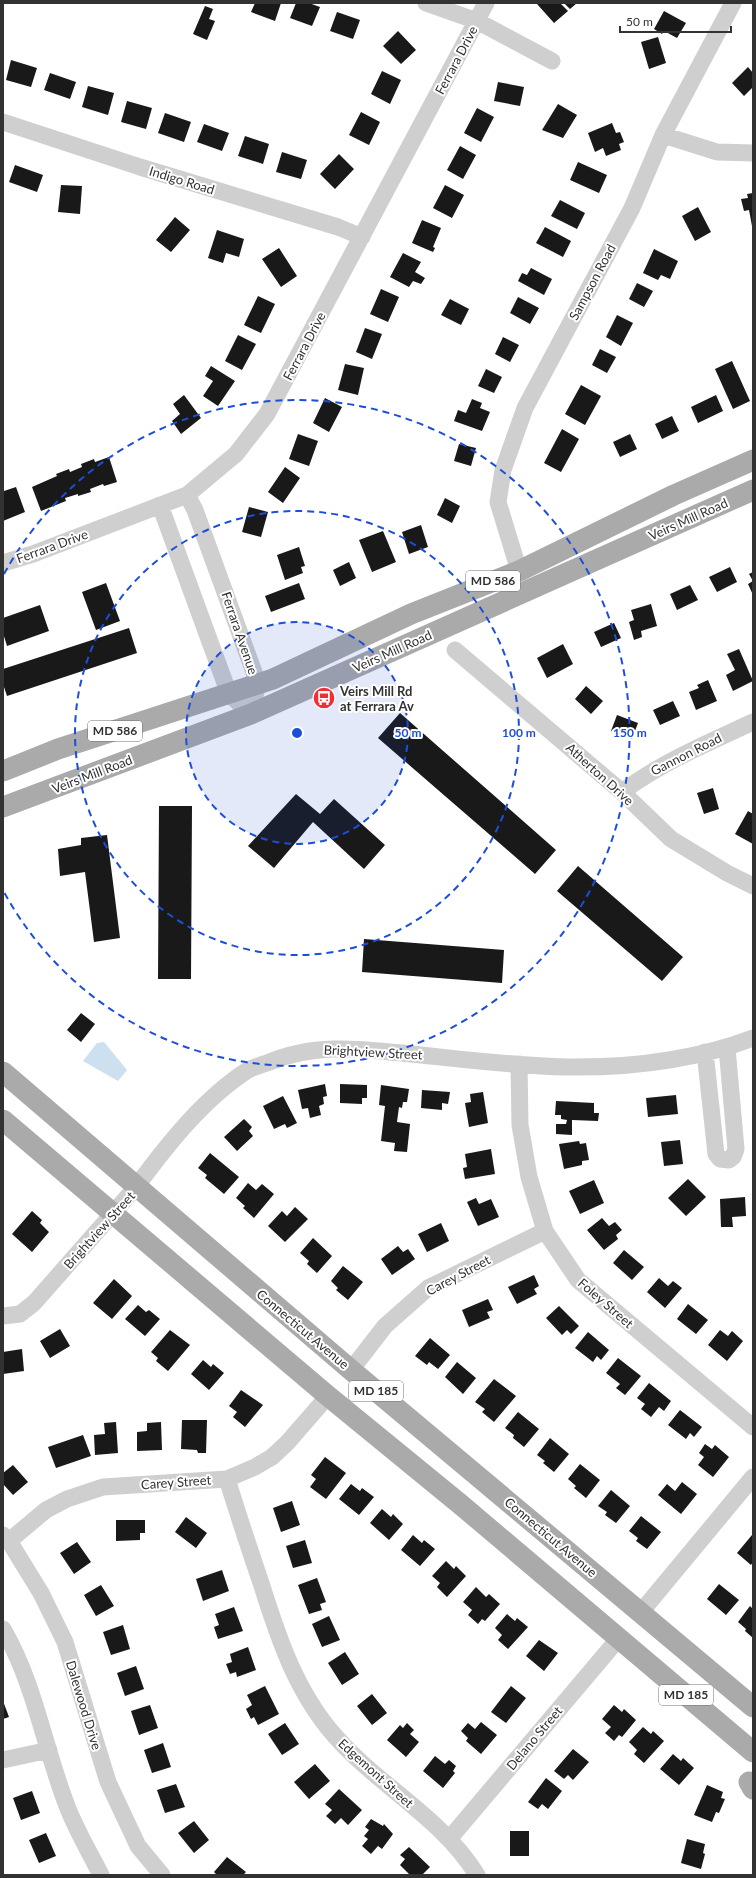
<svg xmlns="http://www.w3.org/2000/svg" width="756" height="1878" font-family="Lato,sans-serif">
  <rect width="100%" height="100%" fill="#fff"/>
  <!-- water -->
  <path fill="#cce0ef" d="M104,1042l23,28 -9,11 -35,-20 14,-18z"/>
  <!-- building -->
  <path fill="#191919" d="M255,3h26l-6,18 -24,-9z
    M296,3h13l11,4 -8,19 -22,-8z
    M539,3h21l8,8 -14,12 -17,-19z
    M564,3h13l-7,6z
    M205,6l8,3 -4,10 6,2 -8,19 -14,-6z
    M664,11l22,12 -9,15 -13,-7 -2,3 -8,-5z
    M337,12l23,8 -7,19 -23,-8z
    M398,31l18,19 -15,14 -18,-18z
    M658,37l8,26 -17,6 -8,-27z
    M11,60l26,8 -6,19 -25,-7z
    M748,67l5,6v14l-9,9 -12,-13z
    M382,71l19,9 -11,24 -19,-10z
    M50,73l26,9 -6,17 -26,-9z
    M498,82l26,5 -4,19 -26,-5z
    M88,86l26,7 -6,22 -26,-8z
    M127,101l25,7 -6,21 -25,-7z
    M558,104l19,11 -14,23 -21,-8z
    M477,108l17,9 -13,25 -17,-9z
    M361,112l19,10 -11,23 -20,-10z
    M165,113l26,9 -7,20 -26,-9z
    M612,123l4,10 4,-1 4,10 -5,2 2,6 -15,6 -3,-8 -8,4 -7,-19z
    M204,124l25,9 -7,18 -25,-9z
    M245,136l24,8 -6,20 -25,-8z
    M460,146l16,9 -13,24 -16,-9z
    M282,152l25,8 -6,19 -25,-7z
    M339,154l15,15 -19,20 -15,-15z
    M578,162l29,13 -8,18 -29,-13z
    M15,165l28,10 -6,17 -28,-10z
    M61,185l21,1 -2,28 -22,-2z
    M445,185l19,10 -12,23 -19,-10z
    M753,193v32l-1,1 -3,-16 -5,1 -3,-12 7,-1 -1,-4z
    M560,200l25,13 -8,16 -26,-13z
    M698,207l13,25 -16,9 -13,-25z
    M175,217l15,13 -19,22 -15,-12z
    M422,220l19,8 -8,19 2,1 -2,4 -21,-9z
    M545,227l26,14 -8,16 -27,-14z
    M217,230l27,9 -5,18 -13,-4 -3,10 -15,-5z
    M279,248l18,28 -16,11 -19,-28z
    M654,249l24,12 -8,18 -9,-4 -3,5 -15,-7z
    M403,253l18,9 -6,10 10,6 -4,6 -8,-3 -4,6 -19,-10z
    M531,268l21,11 -8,16 -26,-14 4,-8 5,2z
    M637,283l16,8 -9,16 -15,-8z
    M381,289l18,8 -11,25 -18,-8z
    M258,296l17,8 -14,29 -17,-8z
    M518,297l21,11 -9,16 -20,-11z
    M450,299l19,10 -8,16 -20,-10z
    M617,315l16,8 -12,23 -15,-9z
    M365,328l17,6 -10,25 -16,-7z
    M238,335l18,9 -14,26 -17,-9z
    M503,337l16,8 -9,17 -15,-8z
    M600,349l16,8 -9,16 -15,-8z
    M732,361l18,40 -17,8 -18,-40z
    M345,364l19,4 -6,27 -20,-5z
    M211,366l24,15 -17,25 -15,-10 10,-15 -8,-5z
    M486,369l16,8 -8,16 -16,-7z
    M581,385l20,11 -16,29 -20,-11z
    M184,395l17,23 -20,16 -9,-13 8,-7 -7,-10z
    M716,395l7,16 -25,12 -7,-16z
    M325,398l17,9 -13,25 -16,-9z
    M472,399l10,4 -2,5 10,4 -8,19 -28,-10 4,-11 8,3z
    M672,416l7,15 -17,8 -7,-15z
    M562,429l17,10 -18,33 -17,-9z
    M298,434l20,7 -9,25 -20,-7z
    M630,434l7,15 -17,8 -7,-15z
    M459,444l17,4 -5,18 -17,-5z
    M109,457l8,25 -13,4 -1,-2 -13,5 1,3 -13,4v-2l-13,4 1,3 -25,10 -9,-24 25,-11 -1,-2 13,-5 1,3 12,-5 -1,-3 13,-5 1,3z
    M285,467l15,11 -17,25 -15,-11z
    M16,487l9,25 -22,9 1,-30z
    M445,498l15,8 -8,17 -15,-8z
    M249,507l19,5 -7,25 -19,-5z
    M421,525l7,22 -19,7 -7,-22z
    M383,531l13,31 -24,10 -13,-32z
    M299,547l6,19 -4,1 2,6 -18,7 -8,-25z
    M349,562l7,16 -16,8 -7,-16z
    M730,567l7,15 -20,10 -8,-15z
    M753,572v23l-5,-11 5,-3 -4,-7z
    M106,583l14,38 -24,9 -14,-38z
    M299,583l6,16 -34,13 -6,-16z
    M690,585l8,15 -21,10 -7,-16z
    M651,604l6,22 -16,5 1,6 -8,3 -5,-18 5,-2 -3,-10z
    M40,605l9,26 -42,15 -4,-13v-15z
    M614,623l7,15 -20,9 -7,-15z
    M129,628l8,25 -130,43 -4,-12v-15z
    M563,644l10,20 -26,14 -10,-20z
    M739,649l14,32 -20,10 -7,-16 9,-5 -8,-16z
    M708,680l9,21 -21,9 -7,-18 10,-4 -2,-3z
    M586,686l17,15 -12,13 -16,-15z
    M673,701l7,15 -20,9 -7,-15z
    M400,713l156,137 -21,24 -157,-136z
    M617,715l21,8 -6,16 -21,-8z
    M713,788l6,21 -15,5 -7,-21z
    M296,794l24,20 14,-15 51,46 -21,24 -51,-47 -39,46 -26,-22z
    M159,806h33l-1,173h-33z
    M748,811l5,3v30l-18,-10z
    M107,835l13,103 -26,4 -9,-70 -25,4 -2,-27 23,-4v-7z
    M578,866l105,91 -21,24 -105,-90z
    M364,939l140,11 -2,33 -140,-11z
    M81,1013l14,11 -14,18 -14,-12z
    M325,1084l2,12 -4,1 1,7 -5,2 2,9 -11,3 -2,-10 -6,1 -4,-19z
    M340,1084l27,1v13h-5v6l-22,-1z
    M381,1085l28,4 -2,13h-4l-1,6 -3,-1 -2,15 13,2 -3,28 -13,-1 1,-8 -14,-2 4,-35 -6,-1z
    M422,1090l28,2 -2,12 -6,-1v7l-21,-2z
    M483,1092l5,31 -19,4 -4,-24 6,-1 -1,-8z
    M676,1095l2,19 -30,3 -2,-19z
    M283,1096l14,27 -10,5 -2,-4 -11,5 -11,-23z
    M556,1101l38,2v10h5l-1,8 -26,-1v15l-16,-1v-10h10l1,-4 -6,-1v-4h-6z
    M244,1119l8,8 -3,4 4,5 -16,15 -13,-14z
    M680,1140l3,24 -19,2 -3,-24z
    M579,1141l1,3 6,-1 3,17 -7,1v4l-18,4 -5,-25z
    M491,1149l4,25 -30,5 -2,-11 4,-1 -2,-13z
    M210,1153l29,24 -15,17 -19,-16 2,-3 -9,-7z
    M688,1179l18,18 -20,19 -18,-18z
    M594,1180l10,23 -24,11 -11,-23z
    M248,1183l8,7 6,-6 12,10 -20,24 -11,-10 2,-2 -9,-8z
    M745,1197l1,19 -14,1 1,10h-12l-1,-28z
    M476,1198l3,6 12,-5 8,18 -21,9 -11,-24z
    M295,1207l13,12 -23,23 -17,-16 14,-15 5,5z
    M32,1211l10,9 -2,3 9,9 -17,20 -20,-18z
    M602,1218l7,8 6,-4 7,8 -6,5 2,4 -14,11 -17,-20z
    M441,1223l8,18 -22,11 -9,-18z
    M313,1238l19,18 -15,17 -10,-9 2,-3 -9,-8z
    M398,1246l5,6 5,-3 7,10 -23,16 -11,-16z
    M624,1250l20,17 -12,13 -19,-17z
    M343,1266l20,16 -15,18 -12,-10 2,-2 -7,-7z
    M534,1275l5,11 -5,3 3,5 -20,10 -9,-17z
    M659,1278l9,8 5,-5 9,7 -17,20 -18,-16z
    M114,1279l18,17 -20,23 -19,-16z
    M488,1299l5,11 -6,2 3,6 -21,9 -7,-17z
    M688,1304l20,16 -12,14 -19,-15z
    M138,1305l8,7 3,-2 11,9 -15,17 -20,-17z
    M559,1306l20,20 -8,8 -4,-4 -5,5 -16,-17z
    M60,1329l10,17 -20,12 -10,-17z
    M170,1330l20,15 -22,26 -12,-10 2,-3 -7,-6z
    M720,1330l8,6 4,-5 11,10 -16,20 -19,-16z
    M588,1332l21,18 -8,10 -4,-4 -4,6 -18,-14z
    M430,1338l20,17 -12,14 -9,-7 -2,3 -12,-9z
    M22,1349l2,22 -21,3v-22z
    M618,1358l23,18 -16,19 -9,-7 4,-4 -14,-11z
    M203,1360l8,7 2,-3 11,9 -15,17 -18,-16z
    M457,1362l19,16 -13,16 -18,-17z
    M494,1379l22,17 -22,26 -12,-10 3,-3 -10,-7z
    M649,1383l22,18 -7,10 -5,-4 -8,10 -10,-8 4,-5 -8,-6z
    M241,1390l22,15 -18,22 -12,-10 4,-5 -8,-6z
    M680,1410l22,17 -8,10 -4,-4 -4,6 -18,-14z
    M518,1412l21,17 -15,18 -11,-9 1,-3 -9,-7z
    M182,1420h25l-1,33h-8l-1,-3 -16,-1z
    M116,1422l2,31 -23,2 -1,-20 11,-1 -1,-11z
    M161,1422l1,28 -25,1v-19l10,-1v-8z
    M83,1435l8,21 -35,12 -8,-21z
    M550,1438l19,16 -15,18 -11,-9 2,-2 -8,-6z
    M705,1444l7,5 3,-4 14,12 -16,20 -15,-12 6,-8 -5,-4z
    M325,1457l21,16 -20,26 -16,-12 6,-8 -5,-4z
    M580,1464l20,16 -14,18 -12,-10 2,-2 -8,-7z
    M13,1465l15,17 -15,13 -10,-11v-11z
    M682,1482l15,12 -16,20 -23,-19 9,-11 8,7z
    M351,1484l9,7 2,-3 12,9 -15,18 -20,-16z
    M611,1490l19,16 -14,17 -11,-8 2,-3 -9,-6z
    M292,1501l8,24 -19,7 -8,-24z
    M382,1509l9,8 2,-3 10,10 -14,16 -19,-17z
    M641,1516l20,16 -14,17 -11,-8 2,-3 -9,-7z
    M186,1517l21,16 -11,15 -21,-16z
    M116,1520h29v13h-5v7l-24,1z
    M413,1535l9,8 2,-3 11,9 -15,17 -19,-16z
    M752,1535l1,27 -2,3 -14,-12z
    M305,1540l7,23 -19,5 -7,-22z
    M77,1542l14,20 -17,12 -14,-21z
    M446,1561l8,8 2,-3 10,10 -19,21 -10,-10 3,-4 -8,-7z
    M222,1570l7,21 -26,10 -7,-22z
    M317,1578l9,24 -6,2 2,6 -13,4 -11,-29z
    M719,1584l20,16 -13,15 -19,-16z
    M101,1585l13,21 -18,10 -12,-21z
    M476,1587l10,10 3,-3 11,10 -15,17 -3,-2 -4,5 -10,-9 4,-5 -9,-8z
    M750,1606l3,3v29l-8,-7 1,-2 -8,-7z
    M234,1607l9,24 -25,8 -4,-12 5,-2 -4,-11z
    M507,1614l8,7 2,-3 11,9 -20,22 -10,-9 4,-5 -7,-7z
    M329,1616l11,24 -18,7 -10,-23z
    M123,1625l7,24 -19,6 -8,-23z
    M539,1640l19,13 -14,18 -18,-15z
    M248,1647l8,23 -19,7 -1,-5 -6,2 -4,-10 6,-2 -2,-8z
    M345,1652l14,22 -17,11 -14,-22z
    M136,1666l8,23 -19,7 -8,-23z
    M265,1686l14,28 -21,11 -4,-8 -3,2 -5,-10 6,-4 -5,-10z
    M511,1686l15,12 -20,25 -15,-11z
    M372,1694l15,19 -15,12 -15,-19z
    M3,1701l6,16 -6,2z
    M150,1705l8,23 -19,7 -8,-24z
    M614,1705l8,7 2,-3 12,11 -14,17 -3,-2 -5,6 -9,-8 6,-6 -9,-8z
    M481,1722l16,13 -16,19 -15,-13 2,-3 -7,-7 7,-8 7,6z
    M285,1723l14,21 -17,11 -14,-21z
    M407,1723l7,7 -4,4 9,8 -13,15 -19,-17 13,-15 3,3z
    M643,1727l8,7 2,-3 11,10 -20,22 -10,-9 3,-4 -8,-8z
    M163,1743l8,24 -19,6 -8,-23z
    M573,1749l16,13 -16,18 -5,-5 -4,4 -10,-8z
    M673,1754l8,7 2,-3 11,10 -15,17 -19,-16z
    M435,1756l10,8 4,-4 7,6 -3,5 2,2 -12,15 -20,-17z
    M315,1764l15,17 -21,18 -15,-17z
    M546,1778l16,13 -14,18 -6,-5 -4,5 -10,-7z
    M176,1784l9,23 -20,6 -8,-23z
    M707,1785l16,7 -2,6 4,1 -6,14 -3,-1 -4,10 -18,-7z
    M339,1789l23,21 -14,15 -7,-7 -6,6 -9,-8 6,-6 -7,-6z
    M32,1791l8,22 -19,7 -8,-22z
    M371,1819l12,7 1,-2 9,10 -11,15 -4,-3 -7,8 -9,-8 6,-7 -4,-3 5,-6 -4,-3z
    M194,1821l15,19 -15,13 -16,-20z
    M510,1831h19v25h-19z
    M46,1833l10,23 -17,7 -10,-23z
    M687,1839l18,5 -2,9 2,1 -4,15 -20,-6z
    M409,1847l21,20 -8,8h-12l-10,-10 5,-6 -5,-4z
    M227,1857l19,15 -3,3h-26l-3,-3z"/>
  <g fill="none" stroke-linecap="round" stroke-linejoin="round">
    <!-- minor -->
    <path stroke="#cfcfcf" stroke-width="17" d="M426,3l51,18 75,40
      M3,122l137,45 198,60 24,10
      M663,135l54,17 36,1
      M160,505l69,189 22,20 7,-31 -63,-173 -8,-15
      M3,563l30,-9 154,-59 49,-41 31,-40 219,-411
      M519,571l-21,-69 5,-32 22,-62 107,-200 31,-73 70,-132
      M455,650l167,142 49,47 56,34 26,13
      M622,792c40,-30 86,-49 131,-70
      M705,1052l11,102 4,5 9,1 4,-3 3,-8 -9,-101
      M519,1064l1,61 9,52 16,54 33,49 175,147
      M3,1316l17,-2 14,-11 102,-116c31,-42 68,-89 112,-117 6,-3 13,-5 19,-7 51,-22 101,-13 154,-8 48,5 97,11 145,12 62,1 129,-7 187,-29
      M351,1370l34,-44 43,-38 117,-57
      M227,1479c11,35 22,69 34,104 17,54 35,109 74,153 44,50 107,82 142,139
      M3,1535l6,6 32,52 24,49 43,140 30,64 24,29
      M9,1541l37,-31 21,-11 36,-12 124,-8 28,-12 17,-10 15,-14 41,-47
      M641,1612l112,-135
      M3,1629c32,55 41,118 64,177 9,24 23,47 34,69
      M3,1760l46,-10
      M450,1838l169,-200"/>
    <!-- major -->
    <path stroke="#aaa" stroke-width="21" d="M3,771l55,-22 215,-70 138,-65 108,-43 155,-76 79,-35
      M3,807l248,-93 502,-224
      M3,1072l348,298 402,337
      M3,1120l325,276 132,108 293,248
      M749,1782l4,7"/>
  </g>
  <!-- distance rings -->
  <circle cx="297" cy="733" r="111" fill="#1d4ed8" fill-opacity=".12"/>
  <g fill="none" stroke="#1d4ed8" stroke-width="2" stroke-dasharray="7 5">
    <circle cx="297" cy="733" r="111"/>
    <circle cx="297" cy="733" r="222"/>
    <path d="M4 574A333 333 0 1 1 4 892"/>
  </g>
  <!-- icons -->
  <defs>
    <g id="bus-disc" transform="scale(1.15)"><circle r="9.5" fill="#f02e34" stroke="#fff"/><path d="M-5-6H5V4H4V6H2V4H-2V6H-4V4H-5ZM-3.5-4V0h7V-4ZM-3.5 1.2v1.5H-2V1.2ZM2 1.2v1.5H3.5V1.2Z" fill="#fff"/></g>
  </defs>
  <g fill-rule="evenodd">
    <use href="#bus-disc" x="324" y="698"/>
  </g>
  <g text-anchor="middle" stroke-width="4" stroke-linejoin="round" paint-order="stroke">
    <!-- shield labels -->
    <g fill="#fff" stroke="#707070" stroke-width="1">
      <rect x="466" y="571" width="54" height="20" rx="3"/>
      <rect x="88" y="721" width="54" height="20" rx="3"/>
      <rect x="349" y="1381" width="54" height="20" rx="3"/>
      <rect x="659" y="1685" width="54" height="20" rx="3"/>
    </g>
    <g font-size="12" font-weight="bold" fill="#323232">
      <text x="493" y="585">MD 586</text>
      <text x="115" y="735">MD 586</text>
      <text x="376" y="1395">MD 185</text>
      <text x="686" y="1699">MD 185</text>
    </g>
    <!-- street labels -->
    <g font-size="13" fill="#323232" stroke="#fff">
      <text transform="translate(456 60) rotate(-62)" y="5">Ferrara Drive</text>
      <text transform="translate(182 180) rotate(17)" y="5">Indigo Road</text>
      <text transform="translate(592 282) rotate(-62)" y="5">Sampson Road</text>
      <text transform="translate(304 346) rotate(-62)" y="5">Ferrara Drive</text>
      <text transform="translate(688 519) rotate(-24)" y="5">Veirs Mill Road</text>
      <text transform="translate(52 546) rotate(-20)" y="5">Ferrara Drive</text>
      <text transform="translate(240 633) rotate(71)" y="5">Ferrara Avenue</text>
      <text transform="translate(392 651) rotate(-24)" y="5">Veirs Mill Road</text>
      <text transform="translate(686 754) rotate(-27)" y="5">Gannon Road</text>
      <text transform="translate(92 774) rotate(-21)" y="5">Veirs Mill Road</text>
      <text transform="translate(600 774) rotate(42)" y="5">Atherton Drive</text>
      <text transform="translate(373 1052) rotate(3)" y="5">Brightview Street</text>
      <text transform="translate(99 1230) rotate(-48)" y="5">Brightview Street</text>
      <text transform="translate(458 1275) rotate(-28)" y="5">Carey Street</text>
      <text transform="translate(606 1303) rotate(41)" y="5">Foley Street</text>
      <text transform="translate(303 1329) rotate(40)" y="5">Connecticut Avenue</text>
      <text transform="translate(176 1482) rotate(-4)" y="5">Carey Street</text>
      <text transform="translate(551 1537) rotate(40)" y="5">Connecticut Avenue</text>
      <text transform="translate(84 1705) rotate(73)" y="5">Dalewood Drive</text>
      <text transform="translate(534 1738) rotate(-50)" y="5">Delano Street</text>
      <text transform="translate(376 1773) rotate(42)" y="5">Edgemont Street</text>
    </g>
    <!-- poi labels -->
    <g font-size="13" font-weight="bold" fill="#323232" stroke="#fff" text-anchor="start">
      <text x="340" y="696">Veirs Mill Rd<tspan x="340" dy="15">at Ferrara Av</tspan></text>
    </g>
  </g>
  <circle cx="297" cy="733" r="6" fill="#1d4ed8" stroke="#fff" stroke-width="2"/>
  <g font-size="12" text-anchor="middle" font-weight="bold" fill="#1d4ed8" stroke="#fff" stroke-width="4" stroke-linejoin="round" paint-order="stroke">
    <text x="408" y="737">50 m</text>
    <text x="519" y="737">100 m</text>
    <text x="630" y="737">150 m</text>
  </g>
  <!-- border -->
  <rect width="756" height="1878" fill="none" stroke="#323232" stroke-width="8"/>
  <!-- scale -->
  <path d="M620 26v6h111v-6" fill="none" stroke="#323232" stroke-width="2"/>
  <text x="626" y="26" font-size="12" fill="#323232" stroke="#ffffff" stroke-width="3" paint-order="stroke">50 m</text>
</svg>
